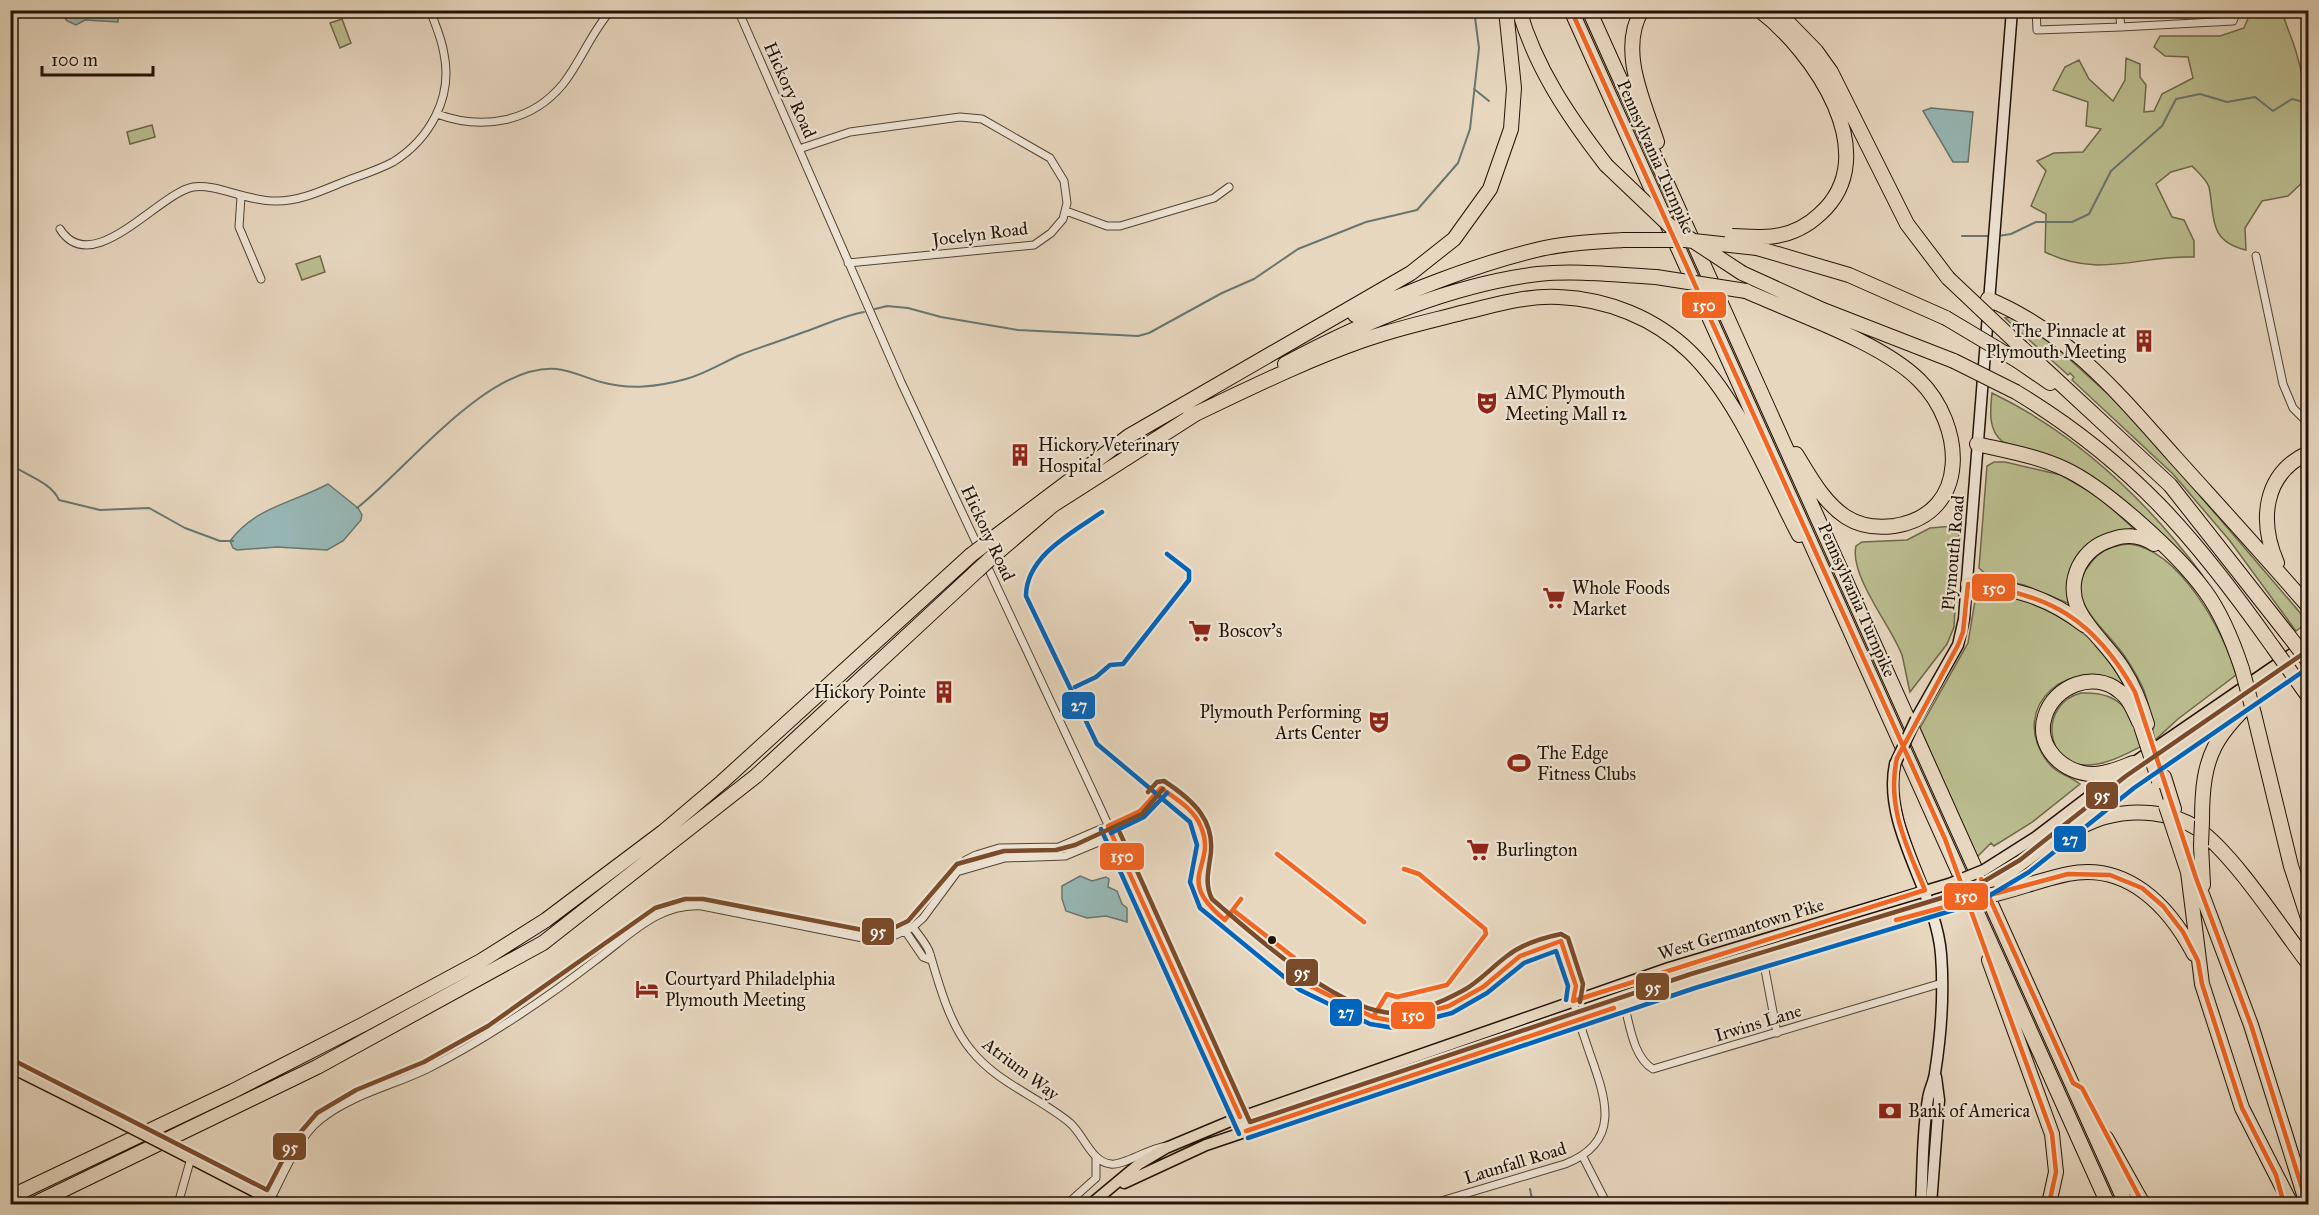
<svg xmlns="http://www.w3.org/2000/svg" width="2319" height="1215" font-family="'IM FELL Great Primer',serif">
  <rect width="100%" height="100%" fill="#e7d7bf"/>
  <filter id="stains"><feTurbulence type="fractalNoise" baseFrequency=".00333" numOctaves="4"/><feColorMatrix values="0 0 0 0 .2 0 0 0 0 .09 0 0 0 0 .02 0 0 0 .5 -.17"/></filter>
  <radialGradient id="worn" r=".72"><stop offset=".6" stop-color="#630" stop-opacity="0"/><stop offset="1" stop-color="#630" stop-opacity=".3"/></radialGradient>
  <!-- green -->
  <path fill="#babd8f" stroke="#6e684a" stroke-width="1.5" d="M2251,11h31c4,15 11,29 15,44 12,40 12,81 11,122l-20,19 -26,5 -17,27 1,22c-39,-9 -31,-35 -37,-63 -2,-7 -12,-16 -17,-21l-21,6 -15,12 16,33 12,3 10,21v16c-56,-2 -94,22 -149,-5l1,-38 -15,-8 15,-35 -9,-10 17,-8 29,-1 18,-23 -15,-3 2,-24 -35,-12 12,-23 14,-7 10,19 24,22 12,-21 1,-22 14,6v13l6,8 -2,27 10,-1 8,-17 31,-16 -5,-21 -23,-1 -11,-9 6,-11h60l24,-8z
    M342,19l9,24 -11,5 -10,-25z
    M152,125l3,12 -25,7 -3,-12z
    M320,256l5,16 -23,8 -6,-16z
    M2011,317l44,29 76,69 177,207 -12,9 -66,-90 -57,-67 -101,-94 2,-3 -4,-4 -2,2 -63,-57z
    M1992,393c85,41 156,109 211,183l-82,-76 -57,-38 -61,-20c-15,-11 -13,-31 -11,-49z
    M1994,462h11l56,13 38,22 34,31 -36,12 -27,64 -46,-19 -34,-7 -11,-10 8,-102z
    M1954,526l4,3 1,4 -5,94 -7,17 -37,48c-3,-12 -5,-25 -8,-37 -11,-29 -53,-80 -46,-109l6,-4 45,-2 23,-12z
    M2130,544c50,7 94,87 106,131l-58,44 -23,21c-5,-18 -4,-36 -13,-54 -6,-12 -13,-25 -22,-36 -18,-24 -58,-53 -30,-86 10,-14 23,-19 40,-20z
    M1984,594c36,-2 80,21 106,45 14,14 26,32 36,49 -54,-38 -120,19 -79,73 8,12 23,15 33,23l-49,39 -37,23 -3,-3 -14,14 -57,-129 48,-85 7,-42z
    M2081,693c41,-2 48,18 63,52 -18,9 -37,20 -57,20 -42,1 -49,-61 -6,-72z"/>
  <!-- water -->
  <path fill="#97b8b6" stroke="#68766f" stroke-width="1.5" d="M60,11h58v11l-33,-2 -9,5 -9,-4z
    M1931,108l42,4 -5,50h-15l-30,-51z
    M328,484l30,24 4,7 -1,5 -18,21 -16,9 -50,-3 -40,3 -4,-2 -3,-7c25,-34 63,-38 98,-57z
    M1080,876l12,5 14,-4 3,2 -1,8 9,4 5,13 5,4v14l-21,-6 -19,2 -21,-7 -4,-12v-13z"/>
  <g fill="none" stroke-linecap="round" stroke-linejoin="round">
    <!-- stream -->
    <path stroke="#68766f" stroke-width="2" d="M1474,89l15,12
      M1962,236h30
      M1998,236l13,-2 25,-12h36l17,-8 22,-43 51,-45 14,-27 24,-5 27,8 28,-5 18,14 19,-12 16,4
      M875,309l12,-3 21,2 33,9 77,13 120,6 11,-3 73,-40 32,-14 44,-30 68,-27 51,-12 41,-47 12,-34 9,-81 -5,-38
      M10,464c17,12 41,18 49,36l41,10 49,-2 36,20 35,13h13
      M357,508c50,-39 132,-146 200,-139 16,2 29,9 44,13 29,8 56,5 85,-3 19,-5 36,-16 54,-24 21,-8 43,-15 64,-23 21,-7 38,-16 60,-20
      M1530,1189l3,15"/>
    <!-- minor casing -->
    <g stroke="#524334" stroke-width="9">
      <path id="minor" d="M738,10l163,372 199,425 146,324
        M2036,10l1,20 84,-3
        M2119,10l2,17 112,-6 4,-11
        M437,114c46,17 95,8 126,-30 18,-23 28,-51 48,-74
        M799,149l51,-17 110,-15 22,2 68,39 14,23 3,22 -4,16 -12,14 -17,12 -186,18
        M241,197l-2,30 22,52
        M1066,211l41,15h13l94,-28 15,-11
        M60,229c32,51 99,-36 133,-42 22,-4 56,15 84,14 26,0 50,-13 74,-22 14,-5 29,-10 42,-17 37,-23 60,-65 51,-108 -2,-15 -9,-30 -14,-44
        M2256,256l27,128 10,24 15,15
        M960,871l45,-13 60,-2 48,-20
        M913,927c5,8 15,18 17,27 9,31 20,71 41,96 26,33 68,47 99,73 14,12 21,39 41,41 12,2 38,-16 56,-18
        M906,932l17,25 8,3
        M1763,959l14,74
        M1624,1004c6,21 9,53 29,65l289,-86
        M1583,1157l24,47
        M270,1200c14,-26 27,-62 51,-81 32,-25 71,-33 106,-50 56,-28 120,-71 169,-109 34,-25 62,-57 106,-54l171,34 16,-2 24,-11 10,-9 43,-58 10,-5 23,-7 60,-1 49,-21
        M178,1204l13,-46
        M1067,1204l29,-26v-21
        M1431,1204l134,-40c57,-22 41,-65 25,-110 -6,-17 -12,-36 -17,-53"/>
    </g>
    <!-- secondary casing -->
    <g stroke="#211205" stroke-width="13">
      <path id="secondary" d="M1916,719l42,-74 6,-26 48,-609
        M1895,764c-13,63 41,127 46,190 3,38 0,81 -6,119 -1,9 -6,17 -7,26 -6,34 -5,71 -7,105
        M1931,1204l8,-104 -3,-23"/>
    </g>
    <!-- primary casing -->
    <g stroke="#211205" stroke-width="13">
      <path id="primary" d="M2260,693l48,-34
        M2074,825l56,-43 117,-81
        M1984,870l52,-33 97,-74 175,-120
        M1991,887l66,-48
        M10,1067l96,48
        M186,1156l93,48
        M1124,1183l82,-38 487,-164 266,-79
        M1091,1204l48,-40 27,-16 67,-28 436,-152 283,-85"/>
    </g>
    <!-- motorway casing -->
    <g stroke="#211205" stroke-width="16">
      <path id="motorway" d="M1519,10c17,59 50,107 87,155
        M1571,10l537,1194
        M1589,10l537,1194
        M1642,10c-24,40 2,92 15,132
        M1776,10l40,41 15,21 76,152 41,54
        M1757,237c24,1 45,-6 63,-23 66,-59 -7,-163 -61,-204
        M1757,248l92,27 97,43
        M1742,273l81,37 131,51
        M1746,291c50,23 135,51 173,89 45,44 53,134 -25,146 -16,2 -34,0 -48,-9 -23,-15 -36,-41 -50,-63
        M1988,299c81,34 129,93 186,157 45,50 90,99 134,150
        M1355,315c58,-25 119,-50 181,-65 28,-7 58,-8 87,-10
        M2022,348l148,137 119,151
        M2018,361l32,22
        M1285,364c76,-41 166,-79 253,-90 38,-4 80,1 118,3
        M2016,392c116,70 180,146 257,255
        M1189,417c57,-27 115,-56 175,-77 33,-12 67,-19 101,-28 30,-7 63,-17 94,-15 48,2 96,21 131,55 48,47 78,124 109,183
        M1977,444c30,7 60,12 88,25 41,19 113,85 140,122 17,23 28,51 37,78
        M984,545l145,-109 282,-163 43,-34 36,-50 21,-60 3,-41 -8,-78
        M991,558l62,-53 144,-92
        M2277,563c-18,-42 -14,-89 31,-110
        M1968,584c44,3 80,13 116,41
        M2254,714l37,152 17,52
        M2147,724c-6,-20 -13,-38 -24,-55 -20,-33 -65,-59 -44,-103 7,-13 18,-22 31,-26 15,-6 31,-5 44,4
        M2133,763c-13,5 -26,11 -40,11 -30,0 -58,-28 -48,-58 9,-30 49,-46 74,-25 10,7 15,20 20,31
        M2164,777l10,32
        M2202,821c0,-69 13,-85 62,-131
        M2175,833l13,39 14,112 40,124 49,96
        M2051,843c17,-9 35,-21 54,-26 29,-8 67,-6 93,12 37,27 81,96 110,134
        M2201,845l2,40
        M2194,873l57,152 56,179
        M1996,894c24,-6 48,-15 72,-20 59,-12 101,32 126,80
        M1989,960l63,174 4,38 -7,32
        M2106,1138l37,66
        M10,1197l223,-106 131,-67 117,-63 65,-41 117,-88 59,-50 249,-227
        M34,1204l283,-137 226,-124 213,-167 222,-206"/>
    </g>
    <!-- minor -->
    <use href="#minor" stroke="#efe5d5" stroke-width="7"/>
    <!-- secondary -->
    <use href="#secondary" stroke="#efe5d5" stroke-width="10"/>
    <!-- primary -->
    <use href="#primary" stroke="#e7d7bf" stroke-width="10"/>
    <!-- motorway -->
    <use href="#motorway" stroke="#e7d7bf" stroke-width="14"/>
    <!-- secondary-bridge casing -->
    <g stroke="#211205" stroke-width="13" stroke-linecap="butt">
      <path id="secondary-bridge" d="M1895,764l21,-45"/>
    </g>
    <!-- primary-bridge casing -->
    <g stroke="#211205" stroke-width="13" stroke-linecap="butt">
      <path id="primary-bridge" d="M1952,883l32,-13
        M106,1115l80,41"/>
    </g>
    <!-- motorway-bridge casing -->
    <g stroke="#211205" stroke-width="16" stroke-linecap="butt">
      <path id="motorway-bridge" d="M1606,165l63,60 73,48
        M1732,236l25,1
        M1623,240h62l72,8
        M1656,277l90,14
        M1948,278l74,70
        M1946,318l72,43
        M1954,361l62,31
        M971,555l13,-10
        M978,570l13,-12
        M2289,636l19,25
        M2273,647l35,49
        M2242,669l12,45
        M2141,726l18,55
        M2166,806l9,27
        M2201,845l1,-24
        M1959,902l37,-8"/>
    </g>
    <!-- secondary-bridge -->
    <use href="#secondary-bridge" stroke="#efe5d5" stroke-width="10"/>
    <!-- primary-bridge -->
    <use href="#primary-bridge" stroke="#e7d7bf" stroke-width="10"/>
    <!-- motorway-bridge -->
    <use href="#motorway-bridge" stroke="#e7d7bf" stroke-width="14"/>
    <!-- bus-1 casing -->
    <g stroke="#efe5d5" stroke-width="9">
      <path id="bus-1" d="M1571,10l374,829 107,295 4,38 -7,32
        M1277,854l87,68
        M1981,879l92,204
        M1233,910l73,57 -6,14 73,36 20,4 56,-15 34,-19 37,-31 41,-15 15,45 -3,15
        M1896,920l172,-46 42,1 32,13 21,18 20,26 15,29 4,23 40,124 34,67 8,29
        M1573,1001l352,-111c-18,-43 -39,-84 -28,-132l61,-113 5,-13 5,-48c82,9 127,36 167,108l61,186 55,147 56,179
        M1373,1017l14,-23 10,3 50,-12 39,-51 -1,-5 -66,-55 -15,-5
        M2073,1083l9,5 61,116
        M1240,1117l-132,-291 32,-15 21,-23c15,11 33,21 40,39 17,40 -29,50 24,93l16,-21
        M1246,1131l368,-123"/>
    </g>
    <!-- bus-2 casing -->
    <g stroke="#efe5d5" stroke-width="9">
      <path id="bus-2" d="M1102,512c-29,20 -76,44 -76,84l71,148 93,78 7,23 -7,37 10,26 100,82 70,34 24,4 58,-15 35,-20 37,-30 32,-12 12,35 -2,14
        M1075,687l21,-10 14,-12 13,-1 66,-84v-9l-22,-17
        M1101,829l138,305
        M1111,833l33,-16 23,-24
        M1248,1138l447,-150 282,-85 52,-31 105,-84 174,-120"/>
    </g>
    <!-- bus-3 casing -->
    <g stroke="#efe5d5" stroke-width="9">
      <path id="bus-3" d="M1148,792l9,-10 7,-1c29,19 53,40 46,78 -2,14 -5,26 2,40 42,36 127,114 183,114 24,0 49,-12 69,-23 16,-9 28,-23 43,-34 15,-12 35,-18 54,-22l7,4 15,46 -3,18
        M1120,833l130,289 441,-148 280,-85 49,-29 106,-84 178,-123
        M13,1060l254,130 25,-48 25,-29 39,-23 68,-28 64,-36 167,-118 30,-9h18l170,33 14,-1 21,-10 49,-57 47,-13 52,-1 19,-5 67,-31 21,-25"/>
    </g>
    <!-- bus-1 -->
    <use href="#bus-1" stroke="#f26522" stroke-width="4.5"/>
    <!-- bus-2 -->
    <use href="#bus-2" stroke="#0065bd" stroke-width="4.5"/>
    <!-- bus-3 -->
    <use href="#bus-3" stroke="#7a4b2a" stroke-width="4.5"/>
  </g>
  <!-- icons -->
  <defs>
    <g id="building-bare" transform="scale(1.8)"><path d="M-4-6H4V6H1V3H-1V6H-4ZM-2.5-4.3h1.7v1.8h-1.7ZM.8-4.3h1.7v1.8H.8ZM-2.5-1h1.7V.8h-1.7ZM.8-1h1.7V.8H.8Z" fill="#8f2418" stroke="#efe5d5" stroke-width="2.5" paint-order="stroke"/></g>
    <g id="theatre-bare" transform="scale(1.8)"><path d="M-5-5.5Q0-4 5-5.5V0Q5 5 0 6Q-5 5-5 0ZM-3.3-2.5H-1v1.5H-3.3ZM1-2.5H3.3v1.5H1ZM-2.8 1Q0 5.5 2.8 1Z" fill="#8f2418" stroke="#efe5d5" stroke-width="2.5" paint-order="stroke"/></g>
    <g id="supermarket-bare" transform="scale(1.8)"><path d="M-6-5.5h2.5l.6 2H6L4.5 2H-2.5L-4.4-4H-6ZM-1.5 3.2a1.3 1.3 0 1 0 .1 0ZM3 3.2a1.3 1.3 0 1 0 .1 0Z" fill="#8f2418" stroke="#efe5d5" stroke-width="2.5" paint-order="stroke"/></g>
    <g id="stadium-bare" transform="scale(1.8)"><path d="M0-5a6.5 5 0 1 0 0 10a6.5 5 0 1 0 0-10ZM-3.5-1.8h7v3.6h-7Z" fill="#8f2418" stroke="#efe5d5" stroke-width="2.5" paint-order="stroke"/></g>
    <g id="hotel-bare" transform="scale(1.8)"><path d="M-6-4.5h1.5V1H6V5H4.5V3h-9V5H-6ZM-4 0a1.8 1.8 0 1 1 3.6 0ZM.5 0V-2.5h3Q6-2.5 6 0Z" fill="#8f2418" stroke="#efe5d5" stroke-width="2.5" paint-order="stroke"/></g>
    <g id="bank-bare" transform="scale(1.8)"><path d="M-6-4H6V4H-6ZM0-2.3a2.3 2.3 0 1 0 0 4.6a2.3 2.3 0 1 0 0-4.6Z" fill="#8f2418" stroke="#efe5d5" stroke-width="2.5" paint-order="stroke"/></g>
  </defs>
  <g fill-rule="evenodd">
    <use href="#building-bare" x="2144" y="341"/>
    <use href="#theatre-bare" x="1487" y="403"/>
    <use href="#building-bare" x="1020" y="455"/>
    <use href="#supermarket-bare" x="1554" y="598"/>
    <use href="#supermarket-bare" x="1200" y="631"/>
    <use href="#building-bare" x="944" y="692"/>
    <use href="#theatre-bare" x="1379" y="722"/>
    <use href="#stadium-bare" x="1519" y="763"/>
    <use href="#supermarket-bare" x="1478" y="850"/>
    <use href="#hotel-bare" x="647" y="989"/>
    <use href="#bank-bare" x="1890" y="1111"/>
  </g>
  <!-- markers -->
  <circle fill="#211205" stroke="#efe5d5" stroke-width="2" cx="1272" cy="940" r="5"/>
  <g text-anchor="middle" stroke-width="4.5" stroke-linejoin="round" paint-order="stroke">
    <!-- street labels -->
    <g font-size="18" fill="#211205" stroke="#efe5d5">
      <text transform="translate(790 90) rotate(66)" y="6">Hickory Road</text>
      <text transform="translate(1656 157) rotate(66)" y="6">Pennsylvania Turnpike</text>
      <text transform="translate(980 234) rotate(-7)" y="6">Jocelyn Road</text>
      <text transform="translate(988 533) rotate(65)" y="6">Hickory Road</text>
      <text transform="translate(1953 553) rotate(-85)" y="6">Plymouth Road</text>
      <text transform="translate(1857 600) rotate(66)" y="6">Pennsylvania Turnpike</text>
      <text transform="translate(1741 929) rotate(-17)" y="6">West Germantown Pike</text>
      <text transform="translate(1758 1023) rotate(-17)" y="6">Irwins Lane</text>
      <text transform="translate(1021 1069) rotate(37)" y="6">Atrium Way</text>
      <text transform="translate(1515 1163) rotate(-17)" y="6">Launfall Road</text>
    </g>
    <!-- poi labels -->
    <g font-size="18" fill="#211205" stroke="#efe5d5" text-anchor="start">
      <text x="2126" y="337" text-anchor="end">The Pinnacle at<tspan x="2126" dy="21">Plymouth Meeting</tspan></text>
      <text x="1505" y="399">AMC Plymouth<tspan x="1505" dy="21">Meeting Mall 12</tspan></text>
      <text x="1038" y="451">Hickory Veterinary<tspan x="1038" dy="21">Hospital</tspan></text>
      <text x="1572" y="594">Whole Foods<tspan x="1572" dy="21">Market</tspan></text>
      <text x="1218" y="637">Boscov's</text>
      <text x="926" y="698" text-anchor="end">Hickory Pointe</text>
      <text x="1361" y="718" text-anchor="end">Plymouth Performing<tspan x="1361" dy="21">Arts Center</tspan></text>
      <text x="1537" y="759">The Edge<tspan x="1537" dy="21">Fitness Clubs</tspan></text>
      <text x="1496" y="856">Burlington</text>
      <text x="665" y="985">Courtyard Philadelphia<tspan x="665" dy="21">Plymouth Meeting</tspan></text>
      <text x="1908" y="1117">Bank of America</text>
    </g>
  </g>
  <g stroke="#efe5d5" stroke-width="2">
    <rect x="1681" y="291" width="46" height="28" rx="6" fill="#f26522"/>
    <rect x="1971" y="573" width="45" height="29" rx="6" fill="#f26522"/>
    <rect x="1061" y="691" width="35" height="29" rx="6" fill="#0065bd"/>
    <rect x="2085" y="781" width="34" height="29" rx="6" fill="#7a4b2a"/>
    <rect x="2053" y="825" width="34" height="28" rx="6" fill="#0065bd"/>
    <rect x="1099" y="842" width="46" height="29" rx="6" fill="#f26522"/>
    <rect x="1943" y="882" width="46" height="29" rx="6" fill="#f26522"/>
    <rect x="861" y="917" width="34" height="29" rx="6" fill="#7a4b2a"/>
    <rect x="1285" y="958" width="34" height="29" rx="6" fill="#7a4b2a"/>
    <rect x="1635" y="972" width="35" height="29" rx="6" fill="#7a4b2a"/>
    <rect x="1329" y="998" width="34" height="29" rx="6" fill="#0065bd"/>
    <rect x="1390" y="1001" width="46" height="29" rx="6" fill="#f26522"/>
    <rect x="272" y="1132" width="35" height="29" rx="6" fill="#7a4b2a"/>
  </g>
  <g font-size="16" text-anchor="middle" font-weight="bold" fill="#fff">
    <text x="1704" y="311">150</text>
    <text x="1994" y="594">150</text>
    <text x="1079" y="711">27</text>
    <text x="2102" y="801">95</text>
    <text x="2070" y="845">27</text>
    <text x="1122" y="862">150</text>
    <text x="1966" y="902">150</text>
    <text x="878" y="937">95</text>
    <text x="1302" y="978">95</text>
    <text x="1653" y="993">95</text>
    <text x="1346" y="1018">27</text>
    <text x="1413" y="1021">150</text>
    <text x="290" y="1153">95</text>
  </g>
  <!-- margin -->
  <rect width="2319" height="1215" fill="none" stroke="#e7d7bf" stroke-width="36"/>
  <rect x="12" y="12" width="2295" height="1191" fill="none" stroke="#211205" stroke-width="3"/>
  <rect x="18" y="18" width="2283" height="1179" fill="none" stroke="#211205" stroke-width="1.5"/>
  <!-- scale -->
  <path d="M42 66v9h111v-9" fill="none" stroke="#211205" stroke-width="3"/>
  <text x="51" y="66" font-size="18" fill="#211205" stroke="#efe5d5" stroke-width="4.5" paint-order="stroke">100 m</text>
  <rect width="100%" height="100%" filter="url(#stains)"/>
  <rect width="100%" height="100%" fill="url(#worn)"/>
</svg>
